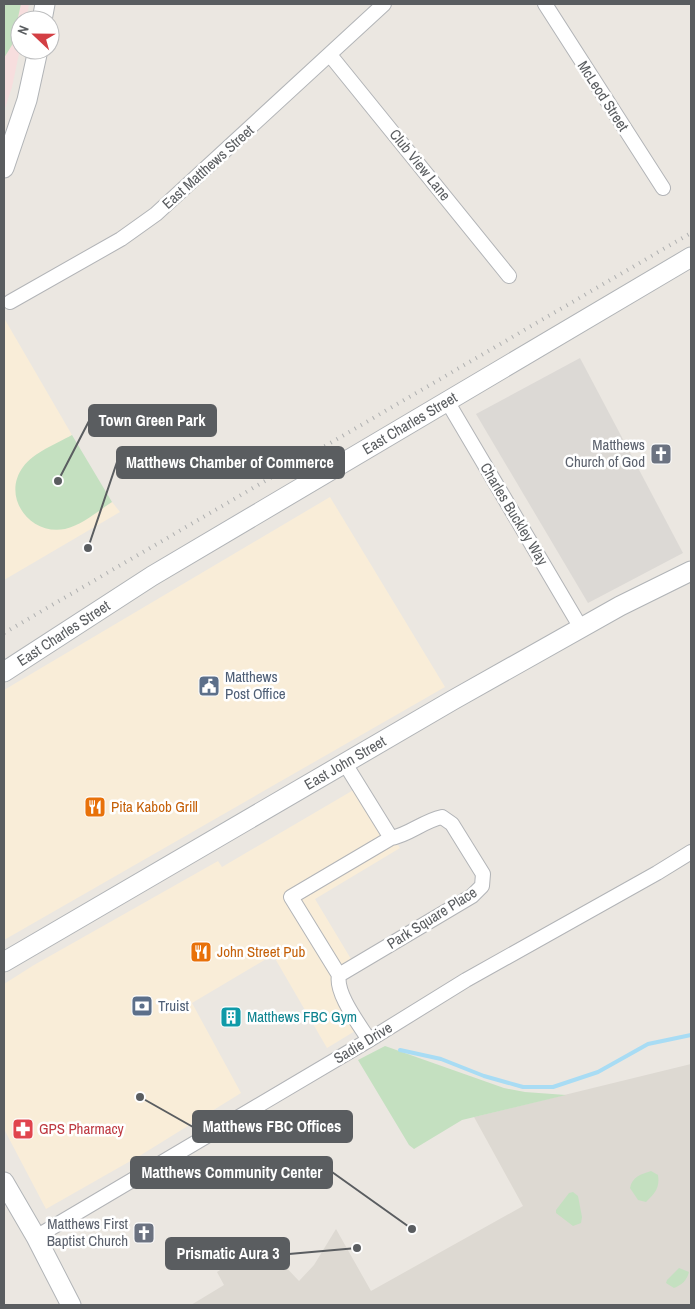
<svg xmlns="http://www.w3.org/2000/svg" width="695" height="1309" font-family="'Archivo Narrow',sans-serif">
  <rect width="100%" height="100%" fill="#ebe7e1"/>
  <!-- commercial -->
  <path fill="#f9edd8" d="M4,318l68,117 -40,23 45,66 35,-22 8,10 -116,68z
    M330,497l115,190 -441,253v-250z
    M362,785l38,63 -85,51 39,65 -19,12 30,49 -38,23 -54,-93 -81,48 49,90 -100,62 -95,54 -42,-80v-145l30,-19 184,-104 4,6z"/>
  <!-- industrial -->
  <path fill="#dcd9d5" d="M580,358l103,195 -95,50 -112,-189z"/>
  <!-- education -->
  <path fill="#ddd9d2" d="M691,1064v241h-500l33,-20 -7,-13 46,-29 36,38 15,-16 22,-36 35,62 152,-85 -49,-89z"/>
  <!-- medical -->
  <path fill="#f7dede" d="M4,4h25l-3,16h-6v29l-8,38 -8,24z"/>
  <!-- green -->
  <path fill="#c4e0c0" d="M4,4h17l-9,41 -8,13z
    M72,435l40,67c-14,9 -30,23 -47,27 -35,7 -64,-32 -42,-62 11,-15 33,-23 49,-32z
    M385,1046l119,42 21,4 41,3 -104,25 -48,29 -5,-4 -51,-85z
    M651,1171l7,4c2,13 -3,18 -12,27l-8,-2 -8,-12c2,-11 11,-14 21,-17z
    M573,1192l5,4 4,21 -1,6 -8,3 -17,-13v-3l13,-17z
    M679,1268l10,4c-2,8 -7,13 -15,16l-8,-5 1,-3z"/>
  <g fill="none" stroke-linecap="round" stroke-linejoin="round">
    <!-- stream -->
    <path stroke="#a8dcf4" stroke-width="4" d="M400,1050l41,9 43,17 39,11h30l45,-15 50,-28 43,-9"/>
    <!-- street casing -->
    <g stroke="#b2b4b7" stroke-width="16">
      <path id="street" d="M545,4l118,184
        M330,55l179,221
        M10,302l111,-63 35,-25 228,-210
        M447,401l134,227
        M344,762l47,76
        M339,975l133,-79 10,-10 1,-12 -31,-50 -10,-7c-19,4 -33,18 -51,21l-100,59 48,78c-4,18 20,49 30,65
        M36,1237l333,-197 97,-60 191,-107 34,-21"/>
    </g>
    <!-- secondary casing -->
    <g stroke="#b1b4b7" stroke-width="21">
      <g id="secondary">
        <path d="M42,20l3,-16"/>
        <path d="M4,168l23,-68 11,-50"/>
        <path id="s1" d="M4,672l148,-96 539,-319"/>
        <path id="s2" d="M4,962l449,-262 167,-94 71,-35"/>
        <path d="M4,1182l32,55 35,68"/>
      </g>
    </g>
    <!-- street -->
    <use href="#street" stroke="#fff" stroke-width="14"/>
    <!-- secondary -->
    <use href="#secondary" stroke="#fff" stroke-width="19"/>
    <!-- rail -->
    <path stroke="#afb0b0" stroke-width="4" stroke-dasharray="1 6" stroke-linecap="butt" d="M4,633l687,-400"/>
  </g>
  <!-- icons -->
  <defs>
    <g id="church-square" transform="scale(1.125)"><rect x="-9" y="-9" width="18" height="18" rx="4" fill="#6b7280" stroke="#fff"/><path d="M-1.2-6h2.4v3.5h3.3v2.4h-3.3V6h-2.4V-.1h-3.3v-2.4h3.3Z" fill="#fff"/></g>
    <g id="civic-square" transform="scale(1.125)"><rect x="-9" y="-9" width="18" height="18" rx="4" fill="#5c6f8a" stroke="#fff"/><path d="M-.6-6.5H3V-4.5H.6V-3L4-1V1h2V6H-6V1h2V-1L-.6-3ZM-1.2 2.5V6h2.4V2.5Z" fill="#fff"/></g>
    <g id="restaurant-square" transform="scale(1.125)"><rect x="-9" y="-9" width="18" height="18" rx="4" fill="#e8710a" stroke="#fff"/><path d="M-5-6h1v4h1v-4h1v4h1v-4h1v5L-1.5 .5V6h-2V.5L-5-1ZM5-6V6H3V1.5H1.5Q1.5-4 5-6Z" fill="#fff"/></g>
    <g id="bank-square" transform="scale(1.125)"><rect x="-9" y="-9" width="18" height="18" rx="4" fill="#5c6f8a" stroke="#fff"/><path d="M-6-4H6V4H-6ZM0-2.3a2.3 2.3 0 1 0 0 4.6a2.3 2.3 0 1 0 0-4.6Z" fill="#fff"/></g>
    <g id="building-square" transform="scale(1.125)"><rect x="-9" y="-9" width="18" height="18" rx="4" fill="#0f9aa8" stroke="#fff"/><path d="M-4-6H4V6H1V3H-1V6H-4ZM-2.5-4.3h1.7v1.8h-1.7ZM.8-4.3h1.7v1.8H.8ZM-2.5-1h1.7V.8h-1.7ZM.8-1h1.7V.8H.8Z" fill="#fff"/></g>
    <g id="pharmacy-square" transform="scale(1.125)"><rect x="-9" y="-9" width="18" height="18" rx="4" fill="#e0444e" stroke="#fff"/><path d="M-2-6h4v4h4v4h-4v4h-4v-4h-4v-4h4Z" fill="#fff"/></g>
  </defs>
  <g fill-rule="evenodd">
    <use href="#church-square" x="661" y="454"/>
    <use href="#civic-square" x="209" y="686"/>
    <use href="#restaurant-square" x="95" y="807"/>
    <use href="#restaurant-square" x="201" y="952"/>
    <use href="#bank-square" x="142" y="1006"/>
    <use href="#building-square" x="231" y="1017"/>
    <use href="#pharmacy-square" x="23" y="1129"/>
    <use href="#church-square" x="144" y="1233"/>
  </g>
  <g text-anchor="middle" stroke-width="5" stroke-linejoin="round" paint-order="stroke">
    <!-- street labels -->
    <g font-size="15" fill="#5a5d60" stroke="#fff">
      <text transform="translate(603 96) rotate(57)" y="5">McLeod Street</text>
      <text transform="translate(420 165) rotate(51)" y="5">Club View Lane</text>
      <text transform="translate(208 167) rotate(-42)" y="5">East Matthews Street</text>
      <text dy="5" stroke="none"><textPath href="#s1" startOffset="476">East Charles Street</textPath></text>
      <text transform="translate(514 514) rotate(59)" y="5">Charles Buckley Way</text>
      <text dy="5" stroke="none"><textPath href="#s1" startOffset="71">East Charles Street</textPath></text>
      <text dy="5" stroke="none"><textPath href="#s2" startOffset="395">East John Street</textPath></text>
      <text transform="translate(432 918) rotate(-32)" y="5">Park Square Place</text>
      <text transform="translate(363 1043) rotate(-31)" y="5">Sadie Drive</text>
    </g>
    <!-- worship labels -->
    <g font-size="15" fill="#5b616d" stroke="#fff" text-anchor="end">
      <text x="645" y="450">Matthews<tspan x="645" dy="17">Church of God</tspan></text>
      <text x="128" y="1229">Matthews First<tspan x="128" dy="17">Baptist Church</tspan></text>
    </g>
    <!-- service labels -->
    <g font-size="15" fill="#4e5e75" stroke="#fff" text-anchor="start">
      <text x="225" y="682">Matthews<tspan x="225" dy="17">Post Office</tspan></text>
      <text x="158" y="1011">Truist</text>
    </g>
    <!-- food labels -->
    <g font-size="15" fill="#c56008" stroke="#fff" text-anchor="start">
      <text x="111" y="812">Pita Kabob Grill</text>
      <text x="217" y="957">John Street Pub</text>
    </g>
    <!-- culture labels -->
    <g font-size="15" fill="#0d838f" stroke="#fff" text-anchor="start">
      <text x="247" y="1022">Matthews FBC Gym</text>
    </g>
    <!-- health labels -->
    <g font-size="15" fill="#be3a42" stroke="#fff" text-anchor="start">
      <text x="39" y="1134">GPS Pharmacy</text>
    </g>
  </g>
  <!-- callouts -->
  <path fill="none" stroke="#5a5d60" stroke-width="2" d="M58 481L89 421M88 548L117 462M140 1097L193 1127M412 1229L332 1172M357 1248L289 1254"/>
  <g fill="#5a5d60" stroke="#fff" stroke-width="2">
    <circle cx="58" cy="481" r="5"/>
    <circle cx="88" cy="548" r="5"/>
    <circle cx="140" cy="1097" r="5"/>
    <circle cx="412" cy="1229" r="5"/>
    <circle cx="357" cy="1248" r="5"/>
  </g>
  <g fill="#5a5d60" stroke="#5a5d60" stroke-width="2">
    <rect x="89" y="405" width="127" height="31" rx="5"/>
    <rect x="117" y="447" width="227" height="31" rx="5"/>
    <rect x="193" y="1111" width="159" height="31" rx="5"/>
    <rect x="131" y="1157" width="201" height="31" rx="5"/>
    <rect x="166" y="1238" width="123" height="31" rx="5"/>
  </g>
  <g font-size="16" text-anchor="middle" font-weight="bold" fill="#fff">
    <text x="152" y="426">Town Green Park</text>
    <text x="230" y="468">Matthews Chamber of Commerce</text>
    <text x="272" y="1132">Matthews FBC Offices</text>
    <text x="232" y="1178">Matthews Community Center</text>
    <text x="228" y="1259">Prismatic Aura 3</text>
  </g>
  <!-- border -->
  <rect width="695" height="1309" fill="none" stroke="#5a5d60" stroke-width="10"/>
  <!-- north arrow -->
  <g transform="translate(35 35) rotate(292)"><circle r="24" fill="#ffffff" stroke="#bdbebf"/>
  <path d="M0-4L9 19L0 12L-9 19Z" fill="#d33f44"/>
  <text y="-8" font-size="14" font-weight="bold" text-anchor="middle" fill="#5a5d60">N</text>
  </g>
</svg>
